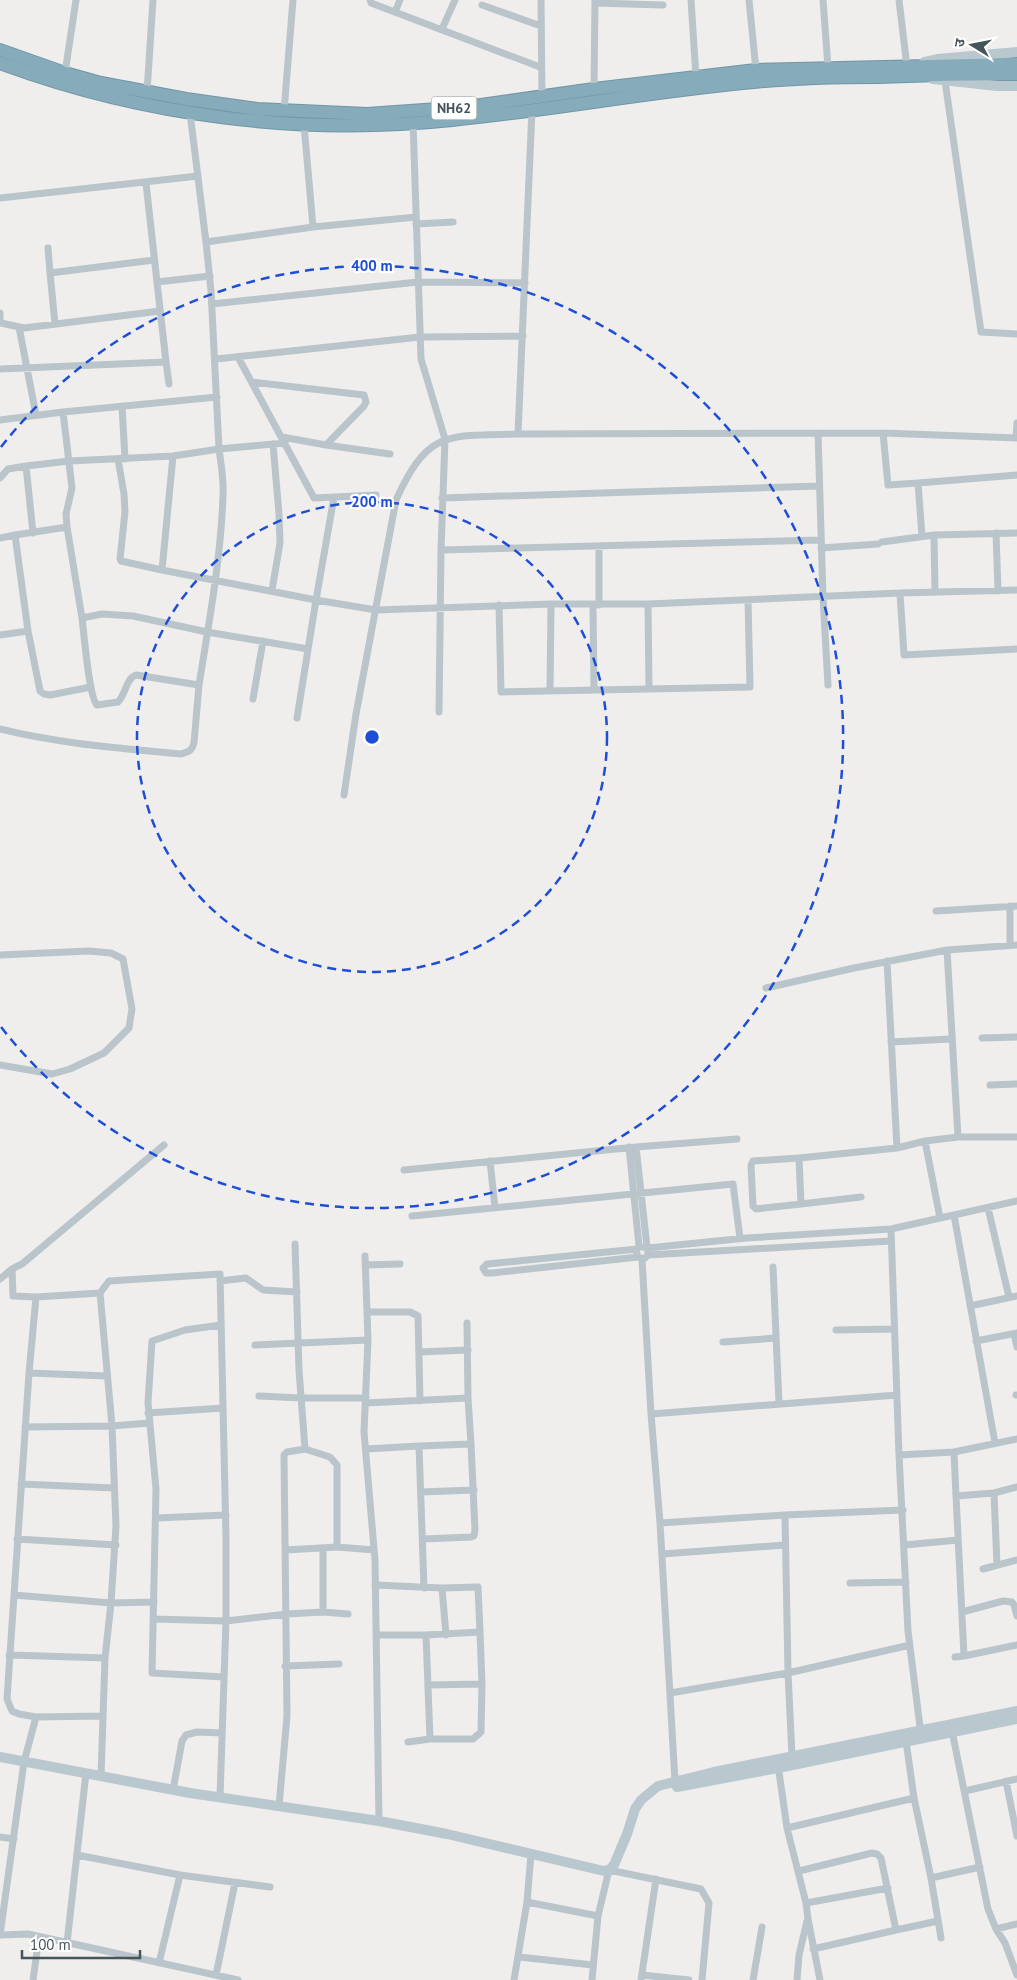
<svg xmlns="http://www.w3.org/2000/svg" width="1017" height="1980" font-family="'PT Sans','Noto Sans Devanagari',sans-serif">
  <rect width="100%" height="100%" fill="#f0eded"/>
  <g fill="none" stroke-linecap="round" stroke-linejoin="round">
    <!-- highway casing -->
    <g stroke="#7196a6" stroke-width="14">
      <path id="highway" d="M0,50l65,23 36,10 85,16 71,10 110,5 100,-7 127,-18 162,-19 261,-6
        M0,63c143,53 300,73 452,57 101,-10 201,-29 302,-38 41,-4 82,-5 124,-5 46,-2 93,-3 139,-3"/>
    </g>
    <!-- street -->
    <path stroke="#b9c5ca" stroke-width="7" d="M370,0l1,3 169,64
      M541,0l1,96
      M691,0l5,77
      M749,0l7,70
      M823,0l5,67
      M899,0l8,67
      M595,3l68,2
      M482,5l59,21
      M395,12l5,-12
      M442,29l13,-29
      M65,73l11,-73
      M945,81l36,251 36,2
      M594,89l1,-89
      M147,92l6,-92
      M284,111l9,-111
      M190,113l16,129 5,49 8,158 -46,7 -11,114 154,30 18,-103
      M413,122l8,237 24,80 -4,111 -2,162
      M304,125l9,102
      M146,183l11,99
      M0,198l198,-22
      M416,224l37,-2
      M206,242l107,-15 103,-10
      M48,248l2,25
      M212,304l206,-22 107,1
      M0,313v10
      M1,323l23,5 136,-17
      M55,324l-5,-51 104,-13
      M19,327l17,88
      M238,357l76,141 62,-3
      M216,359l204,-22 103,-1
      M166,362l3,22
      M0,369l166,-7 -9,-80 53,-6
      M252,382l112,13 2,7 -2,4 -38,39 -44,-8
      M122,406l3,53
      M0,420l63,-8
      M818,433l5,164 5,88
      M883,433l5,52 30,-2 4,53
      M518,434l14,-325
      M1016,438l1,-15
      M285,443l-66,6c2,15 5,31 4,46 -2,63 -14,127 -24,190l-63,-10c-10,3 -10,19 -18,27l-21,3c-8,-7 -13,-72 -15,-87l20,-4 31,2 74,16 101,17
      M326,445l64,9
      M118,459l6,35 1,18 -5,47 1,2 41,9
      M0,478l8,-9 18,-3
      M918,483l99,-8
      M442,498l377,-12
      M67,527l-52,8 13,96 12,60 4,3 6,1 41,-8
      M33,533l-7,-67 43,-5 104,-5
      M996,533l2,58
      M934,535l83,-2
      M0,538l15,-3
      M882,542l52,-7 1,57
      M599,546v59
      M821,548l57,-4
      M441,550l380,-10
      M272,590l8,-47 -1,-29 -6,-70
      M900,593l4,62 113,-6
      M648,604l1,85
      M499,605l2,87 249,-5 -2,-87
      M593,605l1,85
      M82,618l-15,-91 -1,-13 6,-26 -9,-76 154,-15
      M0,635l28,-4
      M550,691l1,-87
      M253,699l10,-58
      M297,718l19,-118 60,10 175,-6h97l252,-11 117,-3
      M0,729c60,15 120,19 181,25 7,-2 11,-3 13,-11l5,-58
      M344,795l12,-81 40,-214c32,-71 52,-64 122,-66l365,-1 134,5
      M1010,906v39
      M936,911l81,-5
      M947,950l11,187
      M0,955l89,-4 22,2 12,6 9,50 -3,19 -25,25 -34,16 -18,5 -52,-9
      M887,961l10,187
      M766,988l88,-20 93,-18 70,-5
      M982,1038l35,-1
      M891,1042l60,-3
      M990,1085l27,-1
      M925,1141l33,-4h59
      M629,1147l10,99
      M636,1147l11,100
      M799,1158l-46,3 -2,4 2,41 3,3 45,-5 -2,-46 98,-10 28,-7 15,77
      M490,1161l5,47
      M404,1170l232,-23 101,-8
      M801,1204l60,-7
      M988,1208l21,89
      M954,1215l41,228
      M412,1216l321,-32 7,54
      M648,1248l98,-10 145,-9
      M637,1249l-150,15 -4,4 3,5h6l146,-16 6,2 4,-4v-7l-9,-2 -3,5 2,6
      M648,1255l243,-14
      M365,1256l3,84 -4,92 11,128 4,261
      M642,1259l9,155
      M365,1265l35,-1
      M773,1267l6,136
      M12,1269l10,-5 142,-119
      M0,1279l12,-10 1,27 23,1 64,-4 12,133 4,100 -5,77 -6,55 -4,118
      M220,1281l26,-3 17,12 34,2
      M100,1293l9,-12 111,-7 6,263v84l-6,176
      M970,1306l47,-10
      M367,1312h43l8,4 2,85
      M467,1323l1,75
      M221,1325l-36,5 -33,11 -4,62 8,86 -4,184 72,4
      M836,1330l58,-1
      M1014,1334l3,13
      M976,1341l41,-8
      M723,1342l53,-4
      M255,1345l113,-5
      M419,1352l49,-2
      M29,1373l78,3
      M1016,1395h1
      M259,1396l42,2h65
      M366,1403l102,-5 3,46
      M148,1413l75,-5
      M25,1427l87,-1 37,-3
      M419,1446l52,-2 4,86 -1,6 -3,1 -48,2
      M305,1449l25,8 7,8v82
      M366,1449l53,-3 5,142
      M954,1452l2,44 38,-3 23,-6
      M899,1455l-8,-226 126,-28
      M21,1484l93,4
      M421,1492l53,-2
      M994,1493l3,72
      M956,1496l8,160 53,-11
      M156,1518l70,-3
      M660,1523l125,-8
      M17,1539l99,6
      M904,1545l54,-5
      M323,1548v64
      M286,1550l51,-3 37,3
      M662,1554l123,-9
      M983,1569l34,-9
      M850,1583l56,-1
      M375,1585l67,3 4,47
      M442,1588l36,-1 2,45
      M14,1595l97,8 43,-1
      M962,1612l41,-11 9,1 2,3 3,11
      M153,1619l73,2 61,-7 36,-2 25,2
      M376,1635h50l54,-3 2,52 -1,48 -8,7h-43l-22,3
      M426,1635l4,104
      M9,1655l96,3
      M955,1657l9,-1
      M285,1666l54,-2
      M428,1685l54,-1
      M670,1693l118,-20 122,-28
      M36,1717l66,-1
      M952,1731l36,178 8,20 21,-5
      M921,1735l-13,-104 -9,-176 55,-3 63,-13
      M906,1741l8,57 17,80 10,60
      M792,1756l-4,-83 -3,-158 118,-5
      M778,1765l9,63 19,75 2,16 12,61
      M675,1781l-15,-258 -9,-109 246,-19
      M1006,1781l11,55
      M173,1790l9,-49 4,-6 11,-3 25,1
      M965,1791l52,-12
      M279,1806l8,-90 -3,-261 3,-3 18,-3 -6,-79 -4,-126
      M787,1828l127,-30
      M0,1837l14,2
      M77,1855l103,20 -21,88
      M799,1871l73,-18 5,1 4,4 15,72 42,-9
      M180,1875l90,12
      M931,1878l49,-11
      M527,1902l71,14
      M806,1903l82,-15
      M996,1929l9,14 12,32
      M0,1935l24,-173 12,-45 -17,-3 -7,-3 -5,-12 22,-326 7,-76
      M0,1935l28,-1 210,46
      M67,1943l19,-170
      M813,1949l83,-19
      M519,1957l74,8
      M216,1975l19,-92
      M642,1975l47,5
      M33,1980l6,-43
      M514,1980l13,-78 4,-48
      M592,1980l6,-64 11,-46 92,19 8,14 -7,77
      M641,1980l15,-101
      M753,1980l9,-53
      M797,1980l2,-25 8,-34"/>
    <!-- secondary -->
    <path stroke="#b9c8cf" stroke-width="10" d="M924,62l13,-3 80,-7
      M933,79l64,7h20
      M0,1757l190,36 189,28 68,13 157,37 5,-1 5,-5 13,-31 8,-25 6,-9 17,-14 56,-14 303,-61
      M677,1787l101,-19 239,-49"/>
    <!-- highway -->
    <use href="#highway" stroke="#86abbb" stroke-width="12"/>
  </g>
  <!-- distance rings -->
  <g fill="none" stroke="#1d4ed8" stroke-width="2.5" stroke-dasharray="9 6">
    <circle cx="372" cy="737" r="235"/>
    <path d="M1 447A471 471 0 1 1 1 1027"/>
  </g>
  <g text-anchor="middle" stroke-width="4.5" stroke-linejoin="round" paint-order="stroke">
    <!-- shield labels -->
    <rect fill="#fff" stroke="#7e888c" stroke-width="1" x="431.5" y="96.5" width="45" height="23" rx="4"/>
    <g font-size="14" font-weight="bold" fill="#46555a">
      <text x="454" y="113">NH62</text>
    </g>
  </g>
  <circle cx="372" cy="737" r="8" fill="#1d4ed8" stroke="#fff" stroke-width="2.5"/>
  <g font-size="15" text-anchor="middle" font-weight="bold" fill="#1d4ed8" stroke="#fff" stroke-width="4.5" stroke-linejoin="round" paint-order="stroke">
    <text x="372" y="271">400 m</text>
    <text x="372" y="507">200 m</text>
  </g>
  <!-- north arrow -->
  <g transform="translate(972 45) rotate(280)" stroke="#ffffff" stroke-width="4" paint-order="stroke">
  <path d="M0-4L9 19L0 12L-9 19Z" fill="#46555a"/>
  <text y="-8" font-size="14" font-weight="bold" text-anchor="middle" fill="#46555a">उ</text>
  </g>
  <!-- scale -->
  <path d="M22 1950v8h118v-8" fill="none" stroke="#46555a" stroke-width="2.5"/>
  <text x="30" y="1950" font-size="15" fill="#46555a" stroke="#ffffff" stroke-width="4" paint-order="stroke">100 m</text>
</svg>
